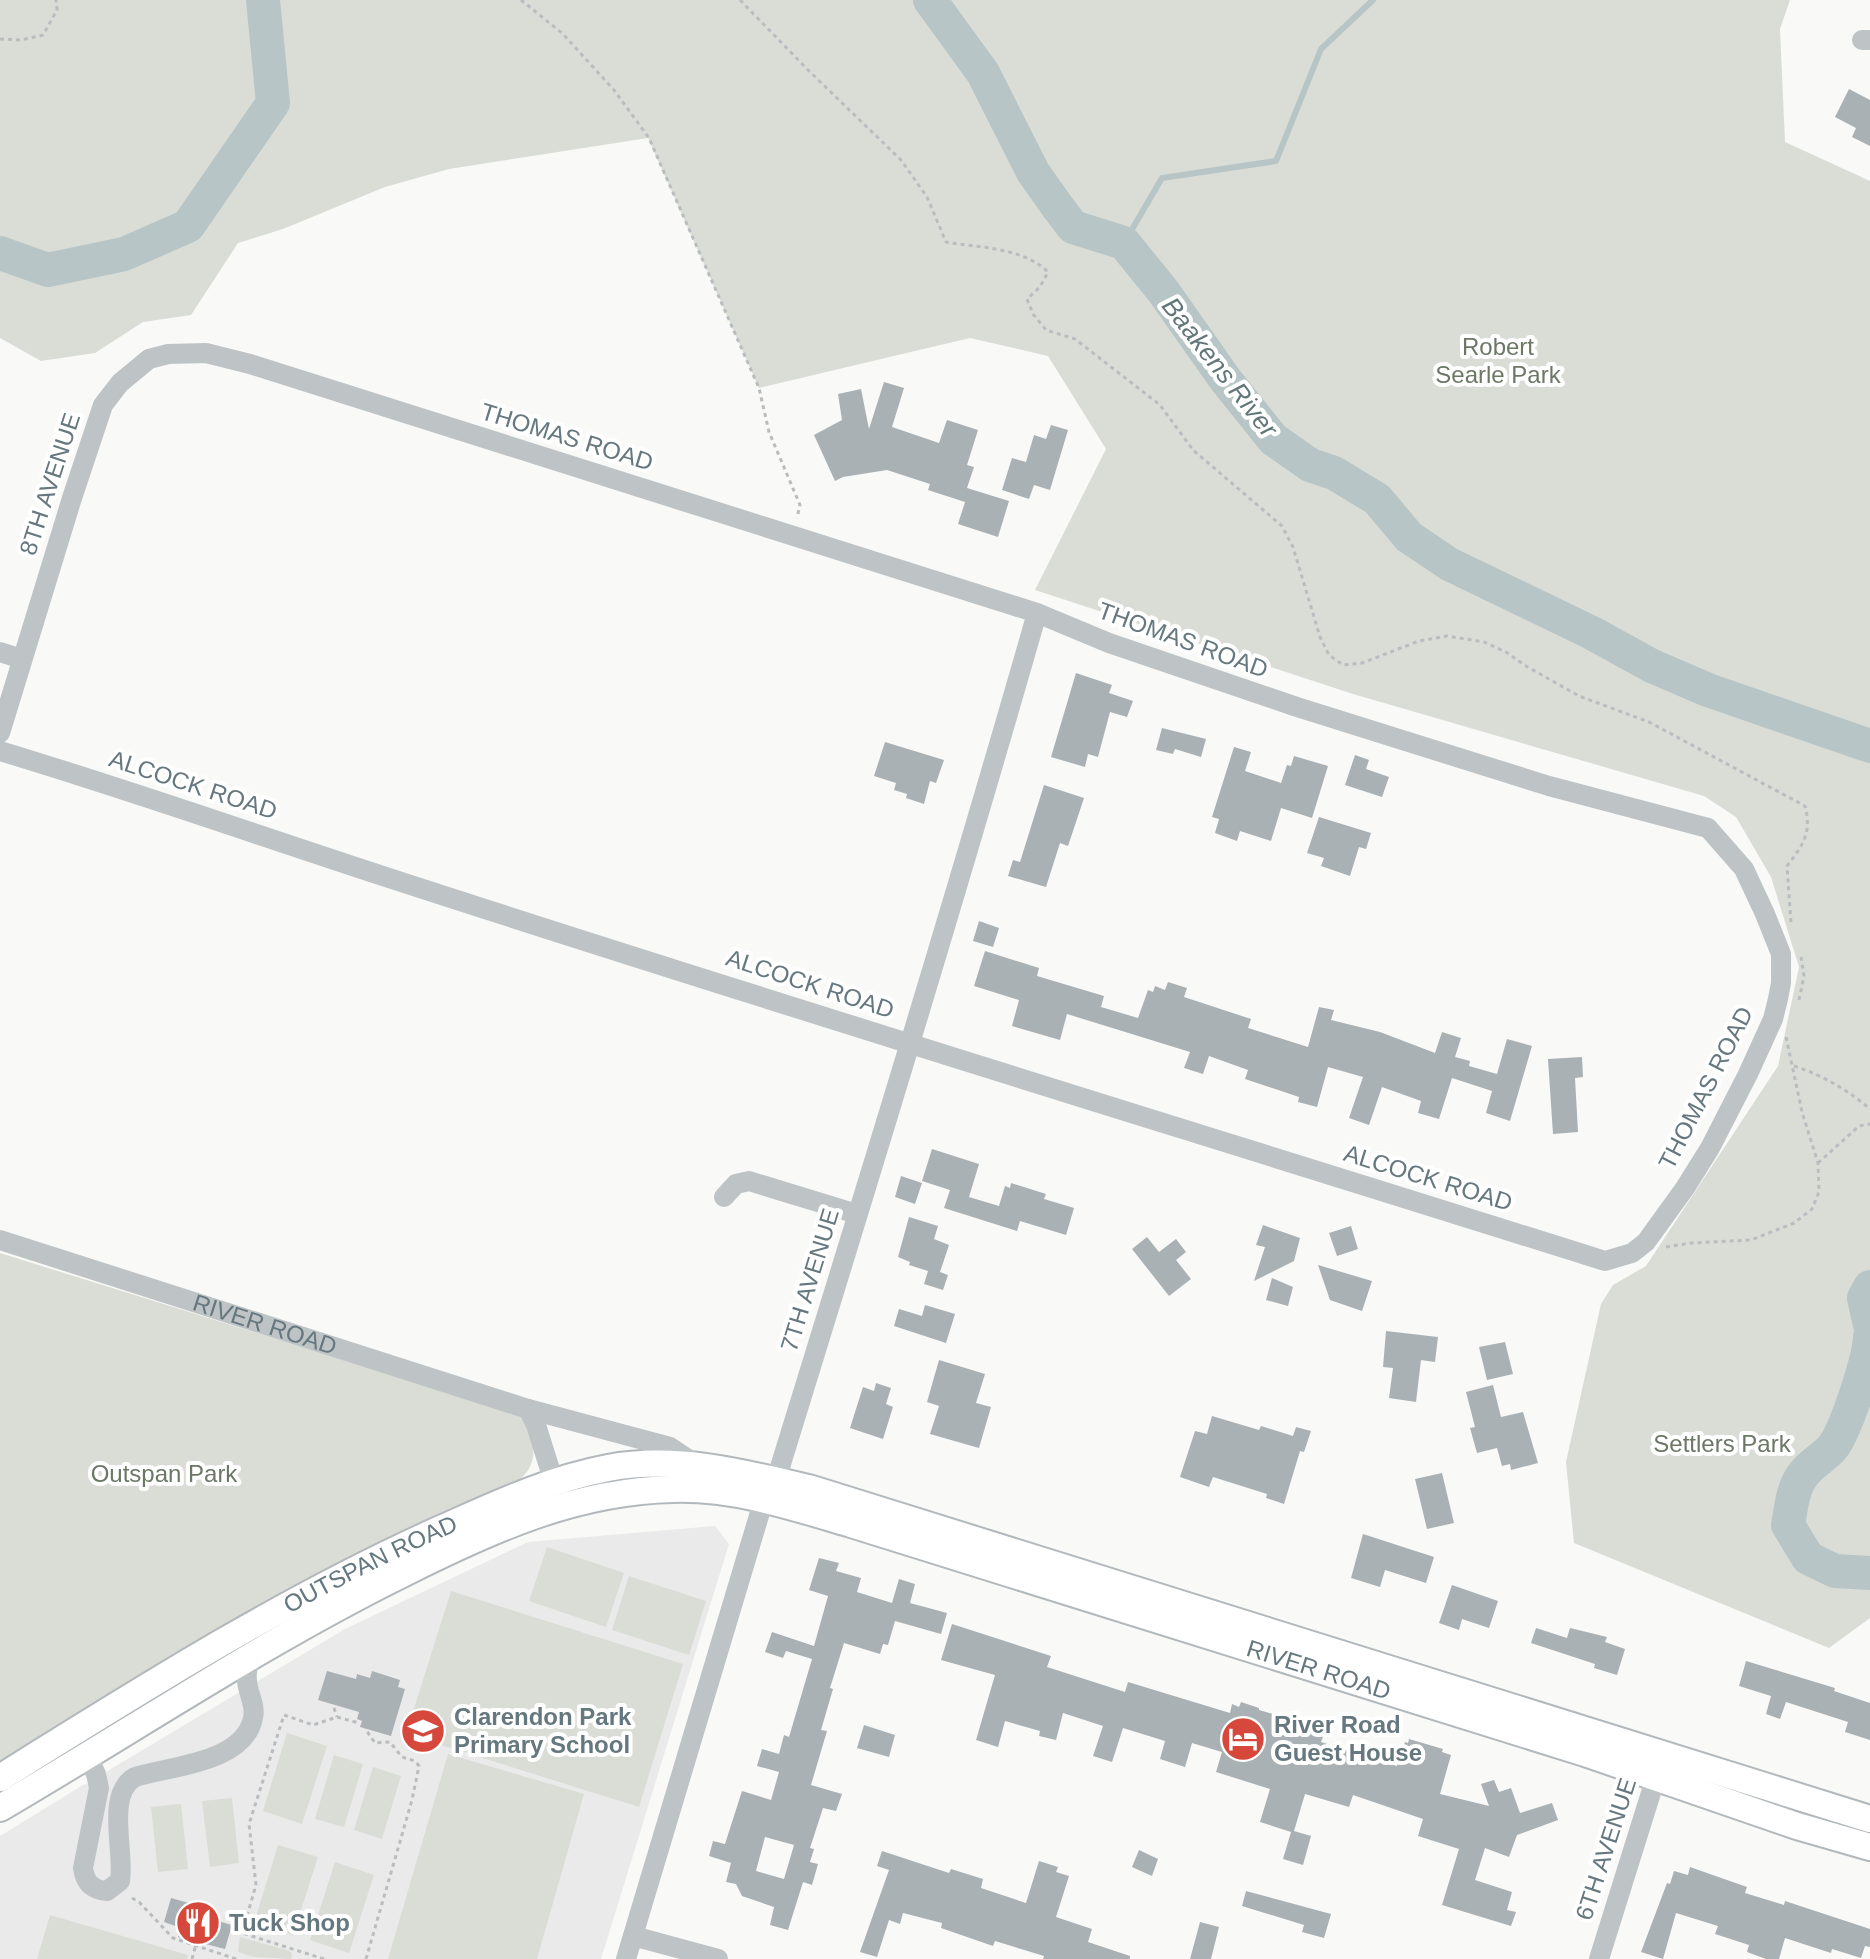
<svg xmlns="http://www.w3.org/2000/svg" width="1870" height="1959" font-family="Arial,sans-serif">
  <rect width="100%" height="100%" fill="#f9f9f7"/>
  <!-- built -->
  <path fill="#eaeaea" d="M715,1526l14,18 -128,415h-601v-123l83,-51 10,-2 16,-13 236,-141 183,-87z"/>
  <!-- green -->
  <path fill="#daddd6" d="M0,0h1790l-10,29 5,113 85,39v1437l-41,30 -255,-105 -8,-81 35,-158 12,-19 33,-19 132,-200 21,-99 -28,-90 -35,-60 -32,-21 -351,-102 -318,-104 71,-141 -58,-93 -78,-18 -211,50 -111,-250 -199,31 -64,18 -102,42 -45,14 -47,72 -48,7 -48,31 -54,8 -41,-23z
    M0,1253l517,161c18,14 24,48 4,64 -14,12 -38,17 -55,24 -37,16 -74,34 -110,53 -122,64 -238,137 -356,209z
    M547,1547l77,26 -18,54 -77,-26z
    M629,1576l77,25 -17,54 -77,-25z
    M451,1591l232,73 -44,143 -233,-73z
    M287,1733l40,13 -25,78 -39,-13z
    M448,1754l136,40 -47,165h-149z
    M334,1755l29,9 -19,63 -29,-8z
    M373,1767l28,9 -19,63 -28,-9z
    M232,1798l7,65 -29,4 -8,-66z
    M181,1804l7,65 -30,3 -7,-65z
    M278,1845l40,12 -25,78 -39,-12z
    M335,1862l39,13 -25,78 -39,-13z
    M50,1915l138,40 -1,4h-150z
    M240,1937l50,14 2,3 -1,5 -37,-2 -16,-5z"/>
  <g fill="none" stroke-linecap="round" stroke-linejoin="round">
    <!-- stream -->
    <path stroke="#b7c5c7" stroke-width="6" d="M1124,243l38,-65 114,-17 45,-112 52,-49"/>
    <!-- river -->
    <path stroke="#b7c5c7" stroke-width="34" d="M930,0l53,73 50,99 24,34 16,21 51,16 39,48 62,88 48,60 37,26 24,8 43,26 32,38 40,27 143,69 60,33 56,24 162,56
      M0,253l48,17 76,-16 64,-28 85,-123 -10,-103
      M1870,1287l-6,11 6,27
      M1870,1337c-1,22 -24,94 -38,111 -6,7 -16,13 -23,20 -17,16 -17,36 -21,57l20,33 27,13 35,2"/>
  </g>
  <!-- building -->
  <path fill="#a9b1b5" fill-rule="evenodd" d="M1849,89l21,11v46l-18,-9 4,-9 -21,-11z
    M884,382l20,6 -12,39 47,16 8,-23 31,10 -11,35 7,2 -7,21 42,13 -11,36 -40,-13 7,-22 -37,-12 2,-6 -43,-14 -44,7 -8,4 -21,-46 28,-15 -4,-26 23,-5 8,40z
    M1051,425l17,5 -18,60 -16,-5 -5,14 -27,-9 10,-32 14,4 8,-27 12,4z
    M1076,673l36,12 -3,8 24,8 -6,16 -17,-5 -12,45 -10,-3 -3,13 -34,-10z
    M1162,728l44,11 -5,18 -26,-8 -2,5 -17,-4z
    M885,742l59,18 -8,23 -6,-2 -6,23 -18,-6 1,-4 -13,-4 2,-7 -22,-7z
    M1234,747l17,5 -6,19 36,12 6,-18 4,1 3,-10 34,10 -16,52 -31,-10 -10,33 -31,-10 -3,10 -22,-8 4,-14 -7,-2z
    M1355,755l14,5 -3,9 23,8 -7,20 -37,-12z
    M1044,785l40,13 -16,48 -8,-3 -14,44 -38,-11 5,-16 7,2z
    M1319,817l52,16 -5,16 -7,-2 -9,29 -29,-10 3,-8 -17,-5z
    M979,921l20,7 -6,19 -20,-6z
    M985,951l54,17 -2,8 67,20 -3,11 37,11 10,-28 5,2 2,-6 10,4 3,-8 19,6 -3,9 67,22 -3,9 60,19 11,-40 15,3 -3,10 49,12 55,21 7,-21 19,6 -6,19 15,4 -1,5 28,8 10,-35 25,7 -22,75 -24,-8 6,-22 -40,-13 -13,41 -21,-6 3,-12 -39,-14 -13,38 -20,-7 14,-41 -35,-10 -11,40 -19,-5 1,-5 -54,-18 3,-9 -39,-14 -6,18 -19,-6 6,-16 -123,-38 -7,26 -48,-14 7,-26 -45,-14z
    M1582,1057l1,20 -8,1 3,54 -25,2 -5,-75z
    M932,1149l47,15 -10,33 30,9 6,-20 5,2 1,-5 35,11 -2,5 30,9 -8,27 -46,-14 -3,10 -73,-23 6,-18 -28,-9z
    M901,1176l21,7 -7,21 -20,-7z
    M909,1217l29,9 -4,13 15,6 -9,27 8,3 -5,15 -19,-6 4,-13 -19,-6 1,-3 -12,-5z
    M1263,1225l37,13 -6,23 -40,20 11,-34 -9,-2z
    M1351,1226l7,23 -21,7 -8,-23z
    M1147,1237l12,15 17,-13 10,13 -10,8 15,19 -22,17 -37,-47z
    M1318,1265l54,16 -10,30 -32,-11z
    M1272,1278l21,9 -5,19 -22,-6z
    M925,1305l30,9 -9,29 -52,-17 5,-17 23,7z
    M1386,1331l52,6 -3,25 -14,-2 -5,42 -27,-4 4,-30 -10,-1z
    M1505,1342l8,32 -26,6 -8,-33z
    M939,1360l46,14 -9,29 15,4 -12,41 -49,-14 9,-28 -12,-4z
    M876,1383l15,5 -5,16 7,3 -10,32 -33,-11 13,-41 11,4z
    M1493,1385l8,32 22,-5 15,51 -27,7 -1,-6 -8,2 -5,-18 -20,5 -7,-25 5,-1 -9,-35z
    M1212,1416l47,14 2,-4 32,10 3,-9 15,4 -7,21 -4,-1 -16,53 -18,-6 1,-4 -54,-17 -4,10 -29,-10 15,-46 12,3z
    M1442,1473l12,50 -27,6 -12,-50z
    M1363,1534l71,23 -8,26 -41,-13 -5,17 -29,-9z
    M819,1558l20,5 -3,8 25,7 -4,14 35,11 7,-24 16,5 -5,19 37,10 -6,21 -46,-13 -7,24 -5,-1 -3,10 -36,-11 -14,45 3,1 -12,41 6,1 -16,54 31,9 -6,17 -13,-3 -13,40 4,1 -4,13 8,2 -6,21 -9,-3 -15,48 -18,-5 4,-18 -32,-11 -6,-12 -10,-2 5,-19 -22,-7 4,-15 12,3 17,-53 29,9 8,-28 -22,-6 5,-17 17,5 5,-19 5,2 23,-78 -26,-8 -3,7 -18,-6 7,-20 42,14 14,-50 -19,-6zM765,1837l29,8 -10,34 -28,-8z
    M1452,1585l46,16 -9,27 -27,-9 -3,11 -20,-7z
    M952,1624l99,32 -4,11 78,25 3,-10 102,31 2,-9 7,3 2,-5 18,6v2l21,6 -3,8 46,13 -2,5 76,24 8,-24 3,1 1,-4 34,10 -1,3 9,3 -11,39 49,12 -8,-22 13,-4 5,12 12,-4 9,25 32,-10 6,17 -41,15 -8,22 -24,-9 -10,32 37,12 -5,18 9,2 -5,14 -69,-21 17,-56 -41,-13 5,-17 -70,-24 -4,12 -44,-13 -11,37 17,5 -8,29 -20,-6 8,-27 -31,-10 10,-33 -54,-17 6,-20 -30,-9 -7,24 -25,-8 5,-18 -42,-13 -11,34 -19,-6 10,-30 -40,-13 -7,27 -17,-4 1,-5 -35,-10 -7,26 -22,-7 19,-65 -54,-15z
    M1536,1628l31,10 3,-10 37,9 -2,5 20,7 -8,26 -23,-7 1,-4 -64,-21z
    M1746,1661l89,27 -1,3 36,12v37l-25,-8 3,-10 -62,-20 -6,17 -14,-5 5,-18 -32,-10z
    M327,1671l29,8 1,-5 13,4 2,-7 28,9 -2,7 7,2 -14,47 -31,-9 2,-6 -5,-2 2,-7 -41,-12z
    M864,1725l31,10 -6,22 -32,-9z
    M1139,1850l19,9 -6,17 -20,-9z
    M882,1851l67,22 2,-4 32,10 -2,9 45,15 13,-42 19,6 -2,5 13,4 -13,41 36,12 -4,13 42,14v3h-87l1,-3 -49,-15 -2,5 -52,-18 1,-5 -39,-10 -3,11 -11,-4 -12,37 -17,-5 29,-82 -12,-4z
    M1690,1867l57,20 -2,6 39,12 1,-4 85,28v18l-5,-1 -4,12 -29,-9 -1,4 -46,-15 -6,21h-13l-19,-7 2,-7 -34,-11 3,-8 -42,-13 -13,46 -22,-7 26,-69 3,1 4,-13 14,4z
    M1246,1891l85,23 -7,24 -22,-6 2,-7 -62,-19z
    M171,1898l36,10 -3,9 28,8 -7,24 -47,-12 3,-9 -17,-6z
    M1200,1922l19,5 -8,32h-21z"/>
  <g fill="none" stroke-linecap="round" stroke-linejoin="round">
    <!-- major casing -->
    <g stroke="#b2b8bb" stroke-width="30">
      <g id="major">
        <path id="s2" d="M0,1778c144,-90 288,-181 443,-250 54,-24 107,-49 165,-60 69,-13 138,5 204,21l1058,330"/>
        <path id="s3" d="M0,1808c135,-79 264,-166 404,-235 86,-43 171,-82 269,-84 61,-2 121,18 178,35l734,229 212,73 73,21"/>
      </g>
    </g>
    <!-- path -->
    <path stroke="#b9bdbf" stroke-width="3" stroke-dasharray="4 4" stroke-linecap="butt" d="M521,0l41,33 52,57 35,48 110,250 10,44 31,73 -3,13
      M740,0l68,70 93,90 26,37 19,45c34,6 76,5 102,30l-8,15 -13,12 6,15 13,16 29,9 85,66 33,45 89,76 11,21 27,90 9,18 14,10 19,-2 57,-22 28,-5 37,6 22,10 20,14 53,30 70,26 156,84c7,27 -2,39 -18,60l4,57
      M0,39l21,1 22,-5 14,-25 -1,-10
      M1799,1000l5,-24 -3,-19
      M1794,1066c28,9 54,24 76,43
      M1818,1163l41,-37 11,-2
      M1666,1247l25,-4 60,-3 43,-17 18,-14 7,-17 -1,-29 -16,-51 -16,-75
      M334,1708l3,9
      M132,1898l7,4 34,36 63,21
      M192,1959l4,-15
      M324,1959l-82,-26 14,-48 -7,-61 35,-109 29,10 24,-8 22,6
      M366,1959l46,-159 7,-34 -4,-5 -13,-4 -12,-15 -15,1 -9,-13"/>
    <!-- minor -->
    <g stroke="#bec4c6" stroke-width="20">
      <path d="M1862,40h8"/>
      <path d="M0,652l22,7"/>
      <path d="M0,733l72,-235 31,-93 17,-22 29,-24 19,-5 38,-1 44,11 787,249 72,30 188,64 252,79 159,42 36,41 21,45 16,40v29l-3,16 -5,20 -25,55 -38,74 -25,40 -39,54 -14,11 -27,8c-406,-128 -814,-252 -1219,-384 -129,-42 -256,-87 -386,-126"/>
      <path d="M724,1197l12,-13 13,-3 108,33"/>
      <path id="s1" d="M0,1240l528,169 142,38 27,18"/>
      <path d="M528,1409l8,16 22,70"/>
      <path d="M87,1755l9,19 3,14 -16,80c2,15 10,22 24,23l13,-10c5,-29 -15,-87 15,-104 36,-11 109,-14 118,-59 3,-13 -5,-24 -6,-37 -1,-8 1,-17 2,-25"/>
      <path d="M633,1936l85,23"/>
      <path d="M626,1959l138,-460 12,-19c89,-288 178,-577 261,-867"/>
      <path d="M1599,1959l61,-195"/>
    </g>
    <!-- major -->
    <use href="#major" stroke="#fff" stroke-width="26"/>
  </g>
  <!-- icons -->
  <defs>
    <g id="school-disc" transform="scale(2.3)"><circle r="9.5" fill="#d5483b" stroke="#fff"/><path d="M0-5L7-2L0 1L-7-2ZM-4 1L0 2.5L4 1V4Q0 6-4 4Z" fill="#fff"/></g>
    <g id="hotel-disc" transform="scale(2.3)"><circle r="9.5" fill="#d5483b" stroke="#fff"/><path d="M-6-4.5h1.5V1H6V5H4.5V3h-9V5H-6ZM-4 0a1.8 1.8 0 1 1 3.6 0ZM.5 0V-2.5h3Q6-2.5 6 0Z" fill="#fff"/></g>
    <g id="restaurant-disc" transform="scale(2.3)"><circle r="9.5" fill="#d5483b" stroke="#fff"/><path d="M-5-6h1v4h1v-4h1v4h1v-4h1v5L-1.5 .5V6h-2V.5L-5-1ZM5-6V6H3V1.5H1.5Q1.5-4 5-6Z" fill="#fff"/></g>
  </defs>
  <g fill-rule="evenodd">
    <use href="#school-disc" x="423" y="1731"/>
    <use href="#hotel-disc" x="1243" y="1739"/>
    <use href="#restaurant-disc" x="198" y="1923"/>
  </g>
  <g text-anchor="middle" stroke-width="8" stroke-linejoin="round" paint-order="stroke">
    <!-- park labels -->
    <g font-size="24" fill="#6b7865" stroke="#fff">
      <text x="1498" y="355">Robert<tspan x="1498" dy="28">Searle Park</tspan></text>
      <text x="1722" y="1452">Settlers Park</text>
      <text x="164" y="1482">Outspan Park</text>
    </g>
    <!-- street labels -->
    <g font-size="24" fill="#66787f" stroke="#fff">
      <text transform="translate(567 437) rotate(17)" y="8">THOMAS ROAD</text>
      <text transform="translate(50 484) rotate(-72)" y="8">8TH AVENUE</text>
      <text transform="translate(1183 640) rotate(20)" y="8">THOMAS ROAD</text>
      <text transform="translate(193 785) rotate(18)" y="8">ALCOCK ROAD</text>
      <text transform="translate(810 984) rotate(18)" y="8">ALCOCK ROAD</text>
      <text transform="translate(1706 1088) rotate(-63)" y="8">THOMAS ROAD</text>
      <text transform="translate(1428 1178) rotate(17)" y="8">ALCOCK ROAD</text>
      <text transform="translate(810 1280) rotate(-73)" y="8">7TH AVENUE</text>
      <text dy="8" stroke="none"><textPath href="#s1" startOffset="278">RIVER ROAD</textPath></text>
      <text dy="8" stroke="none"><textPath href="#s2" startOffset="428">OUTSPAN ROAD</textPath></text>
      <text dy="8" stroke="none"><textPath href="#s3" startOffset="1424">RIVER ROAD</textPath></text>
      <text transform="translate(1606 1849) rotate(-72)" y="8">6TH AVENUE</text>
    </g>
    <!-- poi labels -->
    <g font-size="24" font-weight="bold" fill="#66787f" stroke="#fff" text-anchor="start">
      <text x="454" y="1725">Clarendon Park<tspan x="454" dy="28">Primary School</tspan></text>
      <text x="1274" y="1733">River Road<tspan x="1274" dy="28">Guest House</tspan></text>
      <text x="229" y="1931">Tuck Shop</text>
    </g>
    <!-- water labels -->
    <g font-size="26" font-style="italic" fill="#617679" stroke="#fff">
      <text transform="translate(1220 367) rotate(52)" y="9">Baakens River</text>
    </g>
  </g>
</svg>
